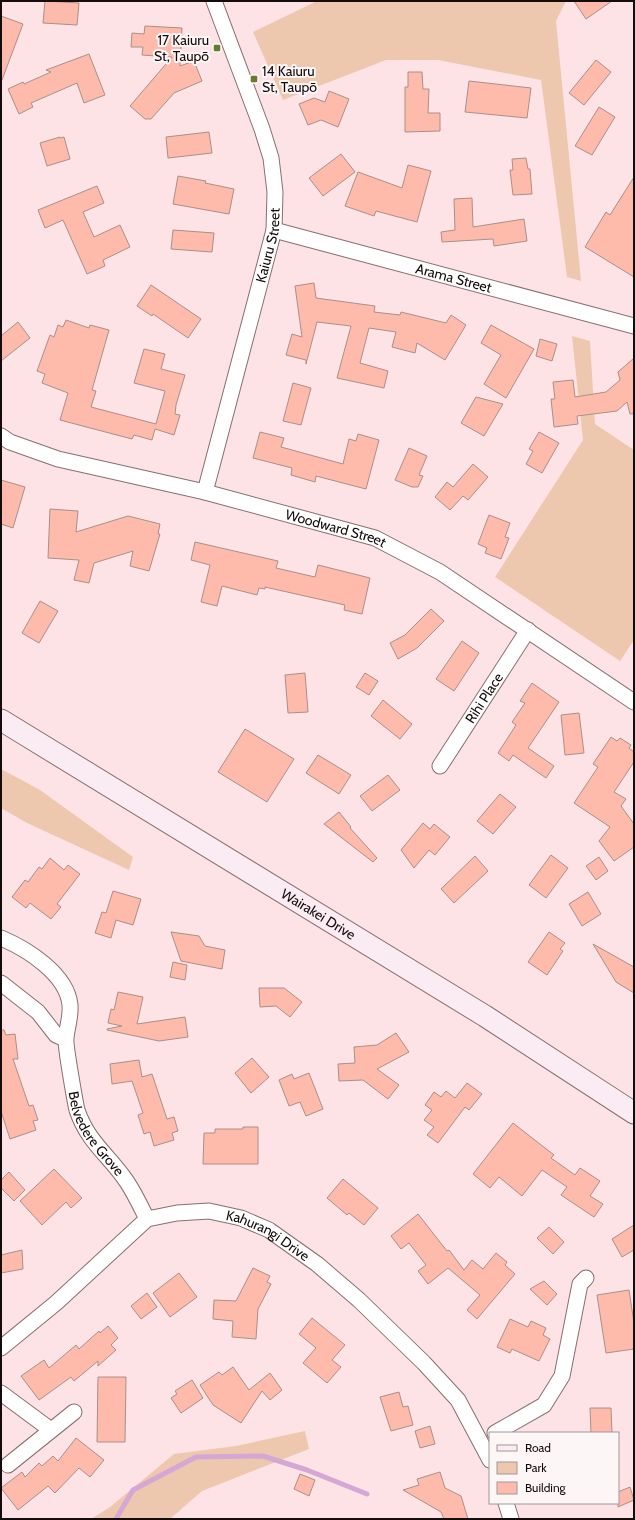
<svg xmlns="http://www.w3.org/2000/svg" width="635" height="1520" font-family="Cabin,sans-serif">
  <rect width="100%" height="100%" fill="#fde3e6"/>
  <!-- green -->
  <path fill="#eec8ae" d="M317,1h249l-10,20 25,260 -14,-4 -26,-197 -103,-20h-52l-103,40 -30,-68z
    M572,336l18,5 5,83 39,26v190l-14,21 -125,-84 88,-137z
    M1,769l39,21 93,67 -4,13 -102,-47 -26,-15z
    M305,1431l4,18 -107,42 -32,28h-79l19,-12 64,-53 62,-8z"/>
  <g fill="none" stroke-linecap="round" stroke-linejoin="round">
    <!-- stream -->
    <path stroke="#d5a7d4" stroke-width="5" d="M116,1519l17,-29 63,-33 67,-1 44,14 60,24"/>
  </g>
  <!-- building -->
  <path fill="#febbab" stroke="#ab8f88" d="M45,1l34,2 -2,22 -34,-2z
    M574,1h38l-26,18z
    M1,16l22,8 -21,56h-1z
    M145,26l37,2 -2,38 14,-5 8,20 -28,12 -23,26h-6l-15,-13 42,-49 -30,-2 1,-8h-12l1,-14 12,1z
    M89,54l16,41 -21,8 -7,-20 -46,20 2,4 -14,7 -11,-25 15,-7 1,2 27,-12 -5,-2z
    M596,60l15,12 -27,33 -15,-12z
    M408,72h14l1,17h6l-1,24h12v18l-35,1v-45h3z
    M469,81l62,7 -4,30 -62,-6z
    M329,91l20,8 -11,28 -17,-7 -13,5 -9,-21 15,-6 11,4z
    M599,107l16,10 -23,38 -17,-9z
    M209,132l3,21 -44,5 -2,-21z
    M60,137v1l4,-1 6,22 -23,7 -7,-23z
    M341,154l14,18 -32,24 -14,-18z
    M526,158l2,11h2l2,25 -19,1 -3,-25h3l-1,-11z
    M408,165l23,6 -14,51 -41,-11 -2,5 -29,-10 13,-34 44,16z
    M178,176l28,5 -1,2 29,6 -5,25 -56,-10z
    M634,177v100l-49,-30 21,-35 4,3z
    M97,186l7,17 -21,9 11,25 26,-12 10,22 -27,13 2,6 -18,8 -24,-54 -18,8 -7,-18z
    M472,198l1,29 51,-8 3,22 -33,5 -1,-7 -51,3 -1,-10 14,-2 -1,-31z
    M173,230l41,3 -2,19 -41,-3z
    M314,283l2,15 59,8 -1,6 26,3 1,-3 45,11 5,-8 15,10 -21,35 -28,-17 -2,10 -23,-6 4,-15 -27,-4 -9,35 28,8 -4,17 -47,-10 14,-52 -34,-4 -11,42v-4l-20,-5 6,-21 10,3 -7,-51z
    M151,285l50,34 -13,19 -35,-24 -1,2 -15,-10z
    M66,320l23,8 1,-3 19,5 -17,60 4,1 -5,16 65,17 9,-33 -31,-8 10,-34 21,5 -4,15 24,6 -9,30 -1,9 5,1 -6,20 -19,-6 -3,11 -18,-5 -2,4 -72,-19 8,-27 -26,-10 3,-9 -8,-3 13,-36 4,2 4,-12 5,2z
    M18,322l12,16 -29,23v-25z
    M491,325l43,24 -28,49 -22,-14 17,-29 -20,-12z
    M540,339l17,5 -5,17 -16,-5z
    M634,358v56h-4l-3,-12 -10,9 -40,5 1,8 -24,3 -3,-28h4l-2,-17 20,-2 2,17 31,-5 14,-12 -2,-8z
    M293,383l18,5 -10,37 -18,-4z
    M476,397l27,7 -19,32 -23,-13z
    M260,432l24,6 -3,9 62,17 6,-25 7,2 2,-7 21,6 -13,49 -50,-13 -1,6 -24,-7 1,-7 -39,-10z
    M539,432l20,11 -17,30 -16,-9 7,-13 -4,-2z
    M409,448l18,8 -8,19 4,1 -5,11h-6l-17,-7z
    M473,464l15,13 -20,23 -5,-4 -13,14 -15,-13 12,-15 6,5z
    M1,480l24,7 -12,41 -12,-4z
    M50,509l28,2 -2,21 52,-16 32,8 -2,10h2l-11,37 -19,-5 3,-15 -39,12 -5,20 -15,-3 5,-20 -31,-2z
    M489,515l21,8 -5,14 4,1 -8,21 -16,-6 2,-5 -9,-4z
    M195,542l83,19 -2,7 39,9 3,-12 52,13 -8,36 -18,-4 1,-5 -80,-18v2l-6,-1 -2,7 -35,-9 -5,20 -16,-4 9,-37 -19,-5z
    M40,601l18,10 -19,32 -17,-10z
    M431,609l13,12 -27,27 -19,11 -8,-16 15,-8z
    M462,641l17,12 -25,38 -18,-12z
    M305,673l3,39 -20,1 -3,-38z
    M365,673l13,8 -9,14 -13,-8z
    M532,683l27,19 -31,46 26,18 -8,12 -33,-23 -4,6 -11,-8 18,-28 -4,-3 13,-19 -5,-2z
    M383,700l29,24 -12,15 -29,-23z
    M579,713l5,40 -19,2 -4,-40z
    M245,729l49,30 -27,43 -49,-30z
    M611,737l6,4 3,-3 11,7 -2,3 5,4v10l-20,30 12,7 -5,7 13,18v23l-20,14 -15,-20 11,-14 -36,-24 24,-36 -5,-3z
    M318,755l33,20 -12,19 -33,-21z
    M388,775l12,15 -28,21 -12,-15z
    M500,794l16,13 -23,27 -16,-13z
    M339,812l12,15 -1,1 27,30 -4,4 -49,-38z
    M423,823l7,6 4,-5 16,13 -15,18 -6,-5 -15,18 -13,-18z
    M551,855l17,13 -22,30 -17,-13z
    M475,856l13,15 -34,32 -13,-14z
    M599,857l9,14 -12,9 -10,-14z
    M50,858l14,12 4,-5 12,9 -23,30 4,3 -10,12 -21,-16 -4,5 -14,-11 13,-17 3,2 11,-15 3,2z
    M113,891l28,8 -8,26 -17,-5 -5,18 -16,-5 7,-21 4,1z
    M588,892l13,22 -19,12 -13,-22z
    M171,932l28,4 6,10 20,4 -3,19 -41,-8z
    M549,932l16,11 -5,6 3,2 -16,24 -19,-13z
    M593,944l41,23v26l-18,-11z
    M173,962l14,3 -2,15 -15,-3z
    M259,988h25l18,14 -12,15 -14,-11 -16,1z
    M118,992l25,5 -6,27 48,-7 3,20 -29,4 -52,-11v-1l15,-3 -14,-3 3,-14 3,1z
    M1,1030h3l2,5 9,-1 3,25h-5l16,47 4,-1 5,15 -5,1 3,9 -26,9 -9,-28z
    M396,1033l13,19 -32,17 22,16 -11,14 -25,-19 -24,1 -1,-17 17,-1 -1,-16 23,-2z
    M252,1058l17,19 -18,16 -16,-20z
    M139,1060l3,17 10,-3 15,45 7,-2 4,14 -6,2 2,7 -20,6 -4,-14 -6,2 -6,-19 5,-2 -11,-32 -20,3 -2,-20z
    M309,1073l14,36 -17,7 -6,-14 -11,4 -10,-26 13,-6 2,5z
    M467,1083l15,11 -13,16 -4,-3 -27,36 -11,-8 7,-8 -10,-7 8,-10 -7,-5 9,-13 7,5 5,-6 9,7z
    M513,1123l41,32 -3,3 24,17 5,-7 20,13 -10,15 13,8 -9,13 -33,-22 6,-8 -25,-17 -20,26 -23,-19 -9,11 -17,-14z
    M243,1127h15v37h-55l1,-31h11v-4h28z
    M54,1169l28,29 -11,10 -5,-6 -24,23 -22,-24z
    M9,1172l16,18 -11,11 -13,-13v-8z
    M343,1179l35,29 -14,17 -15,-12 -2,2 -20,-17z
    M418,1214l29,37 2,-1 15,20 8,-10 11,9 13,-16 11,9 -2,3 10,9 -38,45 -10,-9 13,-15 -32,-27 -20,16 -10,-13 8,-6 -17,-22 -8,6 -10,-13z
    M634,1225v25l-12,7 -10,-18z
    M549,1227l15,15 -11,12 -16,-16z
    M22,1250l1,19 -22,4v-18z
    M253,1268l17,8 -3,6 4,2 -13,25 -2,30 -24,-2 1,-16 -20,-2 1,-19 22,1z
    M179,1273l18,24 -27,20 -17,-24z
    M544,1281l13,13 -10,11 -17,-16z
    M629,1290l5,33v26l-28,4 -9,-58z
    M147,1293l10,14 -16,12 -10,-13z
    M312,1318l33,27 -13,15 9,7 -14,16 -24,-20 13,-15 -17,-14z
    M510,1319l18,8 3,-6 15,7 -3,7 7,4 -11,22 -27,-12 -2,4 -13,-6z
    M108,1326l10,12 -7,7 5,5 -18,16v-5l-24,20 -3,-4 -32,23 -18,-24 23,-16 5,8 27,-23 3,4 20,-18 1,2z
    M233,1367l16,23 21,-17 12,17 -12,10 -8,-9 -21,32 -28,-18 -13,-20 19,-13 3,3z
    M98,1377h28l-1,65h-28z
    M192,1380l11,18 -22,15 -10,-15 6,-4 -2,-3z
    M399,1392l4,15 5,-1 5,19 -22,6 -11,-34z
    M590,1408h21l1,25h-21z
    M430,1426l5,18 -15,4 -5,-17z
    M76,1438l28,22 -14,17 -11,-9 -24,25 -7,-7 -30,24 -17,-22 21,-16 3,5 14,-14 3,3 11,-10 5,5z
    M440,1472l5,16 16,8 7,23h-24l-3,-7 -38,-22 16,-5 -2,-6z
    M300,1474l15,6 -6,16 -15,-7z
    M630,1487l4,13 -16,7v-15z"/>
  <g fill="none" stroke-linecap="round" stroke-linejoin="round">
    <!-- minor casing -->
    <g stroke="#8a6e70" stroke-width="17">
      <g id="minor">
        <path id="s1" d="M274,230l360,96"/>
        <path id="s2" d="M1,436l9,6 48,17 147,33 170,46 65,34 194,130"/>
        <path id="s3" d="M205,492l69,-262 1,-38 -4,-34 -9,-29 -48,-128"/>
        <path id="s4" d="M440,766l88,-136"/>
        <path id="s5" d="M1,938c26,11 66,36 69,67 1,12 -3,22 -4,33 -1,7 9,63 11,72 11,33 33,46 50,72 8,12 14,25 20,37"/>
        <path d="M1,983l37,29 18,23 9,4"/>
        <path id="s6" d="M1,1348l55,-45 91,-84 30,-6 32,-2 32,7 28,12 48,34 42,36 65,63 34,37 32,60"/>
        <path d="M1,1393l50,37"/>
        <path d="M495,1433l49,-28 18,-29 18,-92 6,-6"/>
        <path d="M8,1465l66,-53"/>
        <path d="M506,1503l5,16"/>
      </g>
    </g>
    <!-- secondary casing -->
    <g stroke="#8a6e70" stroke-width="23">
      <g id="secondary">
        <path id="s7" d="M1,720l484,296 149,97"/>
      </g>
    </g>
    <!-- minor -->
    <use href="#minor" stroke="#fff" stroke-width="15"/>
    <!-- secondary -->
    <use href="#secondary" stroke="#fbecf3" stroke-width="21"/>
  </g>
  <!-- markers -->
  <g fill="#667b2c" stroke="#fdf6f7" stroke-width="1.5">
    <rect x="213" y="44" width="8" height="8" rx="2"/>
    <rect x="250" y="75" width="8" height="8" rx="2"/>
  </g>
  <g text-anchor="middle" stroke-width="4" stroke-linejoin="round" paint-order="stroke">
    <!-- poi labels -->
    <g font-size="14" fill="#150b0c" stroke="#fdf6f7" text-anchor="end">
      <text x="209" y="45">17 Kaiuru<tspan x="209" dy="16">St, Taupō</tspan></text>
      <text x="262" y="76" text-anchor="start">14 Kaiuru<tspan x="262" dy="16">St, Taupō</tspan></text>
    </g>
    <!-- street labels -->
    <g font-size="14" fill="#150b0c" stroke="#fdf6f7">
      <text dy="5" stroke="none"><textPath href="#s3" startOffset="255">Kaiuru Street</textPath></text>
      <text dy="5" stroke="none"><textPath href="#s1" startOffset="186">Arama Street</textPath></text>
      <text dy="5" stroke="none"><textPath href="#s2" startOffset="348">Woodward Street</textPath></text>
      <text dy="5" stroke="none"><textPath href="#s4" startOffset="81">Rihi Place</textPath></text>
      <text dy="5" stroke="none"><textPath href="#s7" startOffset="372">Wairakei Drive</textPath></text>
      <text dy="5" stroke="none"><textPath href="#s5" startOffset="236">Belvedere Grove</textPath></text>
      <text dy="5" stroke="none"><textPath href="#s6" startOffset="322">Kahurangi Drive</textPath></text>
    </g>
  </g>
  <!-- border -->
  <rect width="635" height="1520" fill="none" stroke="#150b0c" stroke-width="4"/>
  <!-- legend -->
  <rect x="489" y="1432" width="130" height="72" fill="#fdf6f7" stroke="#a09899"/>
  <rect x="497" y="1445" width="20" height="6" fill="#fbecf3" stroke="#a09899"/>
  <text x="525" y="1452" font-size="12" fill="#150b0c">Road</text>
  <rect x="497" y="1462" width="20" height="12" fill="#eec8ae" stroke="#a09899"/>
  <text x="525" y="1472" font-size="12" fill="#150b0c">Park</text>
  <rect x="497" y="1482" width="20" height="12" fill="#febbab" stroke="#a09899"/>
  <text x="525" y="1492" font-size="12" fill="#150b0c">Building</text>
</svg>
